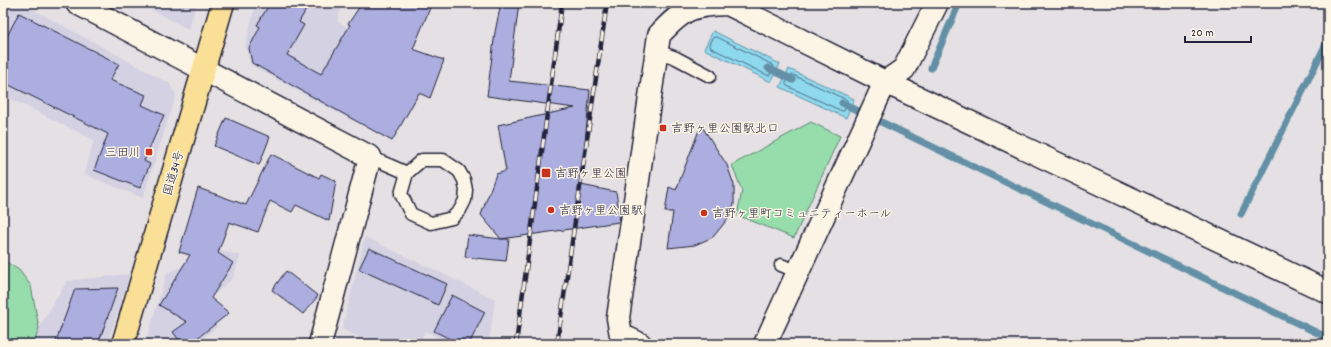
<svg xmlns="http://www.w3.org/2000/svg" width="1331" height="347" font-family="Dekko,'Klee One',sans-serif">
  <rect width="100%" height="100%" fill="#e4e0e3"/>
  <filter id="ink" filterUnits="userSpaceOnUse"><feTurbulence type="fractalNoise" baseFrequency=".025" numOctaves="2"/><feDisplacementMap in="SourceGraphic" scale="8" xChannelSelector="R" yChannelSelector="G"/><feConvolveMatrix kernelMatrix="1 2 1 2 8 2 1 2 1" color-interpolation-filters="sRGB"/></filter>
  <g filter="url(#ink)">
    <!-- built -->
    <path fill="#d3d1e2" d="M3,3h18l148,80 7,12 -33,103 -59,-24 10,-34 -91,-45z
      M139,3h58l-9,26z
      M256,3h86l-5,18 51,32 -35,68 -102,-56 -6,-19z
      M365,237l130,62 -6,45h-37l-27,-13 -6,13h-49l-28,-15z
      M220,250l20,6 -7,22 -35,31 20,17 -23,18h-50l22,-71z
      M130,274l-23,70h-73l5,-16 28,-47z"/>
    <!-- green -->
    <path fill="#96ddab" stroke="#5c8073" d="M811,122l29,14 -46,102 -57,-23 5,-24 -10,-26z
      M3,260l16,10 12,16 8,42 -5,16h-31z"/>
    <!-- water -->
    <path fill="#8ed9ee" stroke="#6390a6" d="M713,31l67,33 -9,18 -67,-33z
      M789,69l65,30 -8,19 -66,-31z"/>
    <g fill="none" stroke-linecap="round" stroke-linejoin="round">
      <!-- shore -->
      <path stroke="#4d6b83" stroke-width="1" d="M714,37h3l56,28 1,2 -4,8h-3l-56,-27 -1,-3z
        M790,75h3l54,25 1,3 -4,8h-2l-55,-25 -1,-2z"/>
      <!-- stream -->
      <path stroke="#6390a6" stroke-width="7" d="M644,3l3,2
        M768,68l25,12
        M931,68l28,-65
        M842,103l486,235
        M1241,214l87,-174"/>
    </g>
    <!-- building -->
    <path fill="#acaedf" stroke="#22223b" d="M270,3h40l-11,19 5,3 -17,30 34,19 29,-49 -2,-1 14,-21h70l-19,46 31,11 -14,38 -11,-5 -27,48 -140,-78 -3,-15 11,-21 -3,-2z
      M501,3h18l-10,78 81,9 -9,95 35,7 4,23 -1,7 -118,17h8l-3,22 -41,-4 3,-22 33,4 -20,-24 15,-41 10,-3 -8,-46 77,-17 -88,-12 8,-64z
      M19,13l100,51 -9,16 36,15 -4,10 22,10 -20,46 6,3 -10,24 -46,-18 14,-36 -105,-52v-38z
      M226,118l44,19 -11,28 -45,-19z
      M701,125l26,40 7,20v20l-8,16 -13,16 -18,8 -27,3 5,-36h-8l4,-25 7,3z
      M271,154l48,24 2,-4 15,7 -7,40 -33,-16 -4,7 -22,-11 -12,31 -29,-10 -11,31 15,10 -22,35 18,15 -39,31h-8l-9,-12 14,-10 -28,-17 31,-50 -11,-3 19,-64 48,17z
      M369,248l78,36 -9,21 -79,-36z
      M286,271l32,25 -15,18 -31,-24z
      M118,288l-20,56h-43l20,-55z
      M452,295l33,17 -16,32h-9l-26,-13z"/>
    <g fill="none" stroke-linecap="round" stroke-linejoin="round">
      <!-- lane casing -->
      <g stroke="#22223b" stroke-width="15">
        <path id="lane" d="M657,51l19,7 34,18
          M370,157l37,16
          M422,160h21l16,11 5,9 2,10 -1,10 -5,10 -8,8 -21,5 -20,-9 -10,-20 6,-21z
          M781,265l17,7"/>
      </g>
      <!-- street casing -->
      <g stroke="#22223b" stroke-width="25">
        <path id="street" d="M320,344l50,-187
          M765,344l120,-262 19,-13 33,-66"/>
      </g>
      <!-- secondary casing -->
      <g stroke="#22223b" stroke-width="25">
        <path id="secondary" d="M77,3l293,154
          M640,344l-19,-9 -3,-17 41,-283c25,-27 33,-30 69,-31l157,78 443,210"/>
      </g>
      <!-- highway casing -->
      <g stroke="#22223b" stroke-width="25">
        <path id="highway" d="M123,344l100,-341"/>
      </g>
      <!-- lane -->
      <use href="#lane" stroke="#fcf5e5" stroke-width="12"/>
      <!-- street -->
      <use href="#street" stroke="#fcf5e5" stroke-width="22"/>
      <!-- secondary -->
      <use href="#secondary" stroke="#fcf5e5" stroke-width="22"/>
      <!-- highway -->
      <use href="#highway" stroke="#fadf96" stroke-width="22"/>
      <!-- rail casing -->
      <g stroke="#22223b" stroke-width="4.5">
        <path id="rail" d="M516,344l46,-341
          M557,344l50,-341"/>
      </g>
      <!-- rail -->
      <use href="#rail" stroke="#fcf5e5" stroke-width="3" stroke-dasharray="9" stroke-linecap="butt"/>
    </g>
  </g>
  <!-- markers -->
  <g fill="#c8321e" stroke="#fcf5e5" stroke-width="1.5">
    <rect x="659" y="124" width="8" height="8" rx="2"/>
    <rect x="145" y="148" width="8" height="8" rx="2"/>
    <rect x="541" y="168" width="10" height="10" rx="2"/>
    <circle cx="551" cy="210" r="4"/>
    <circle cx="704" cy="213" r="4"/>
  </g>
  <g text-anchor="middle" stroke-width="3" stroke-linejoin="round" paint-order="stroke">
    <!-- poi labels -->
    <g font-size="12" fill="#22223b" stroke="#fcf5e5" text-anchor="start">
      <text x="671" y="132">吉野ヶ里公園駅北口</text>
      <text x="141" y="156" text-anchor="end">三田川</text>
      <text x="555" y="177">吉野ヶ里公園</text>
      <text x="559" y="214">吉野ヶ里公園駅</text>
      <text x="712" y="217">吉野ヶ里町コミュニティーホール</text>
    </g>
    <!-- street labels -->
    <g font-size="12" fill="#22223b" stroke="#fcf5e5">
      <text transform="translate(173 173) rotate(-74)" y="4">国道34号</text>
    </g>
  </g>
  <!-- margin -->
  <rect width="1331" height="347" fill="none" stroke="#fcf5e5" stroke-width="16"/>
  <rect x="8" y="8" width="1315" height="331" fill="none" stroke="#22223b" stroke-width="1.5" filter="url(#ink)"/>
  <!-- scale -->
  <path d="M1185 36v6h66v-6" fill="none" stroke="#22223b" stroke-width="2"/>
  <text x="1191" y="36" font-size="12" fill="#22223b" stroke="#fcf5e5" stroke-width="3" paint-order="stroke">20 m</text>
</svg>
